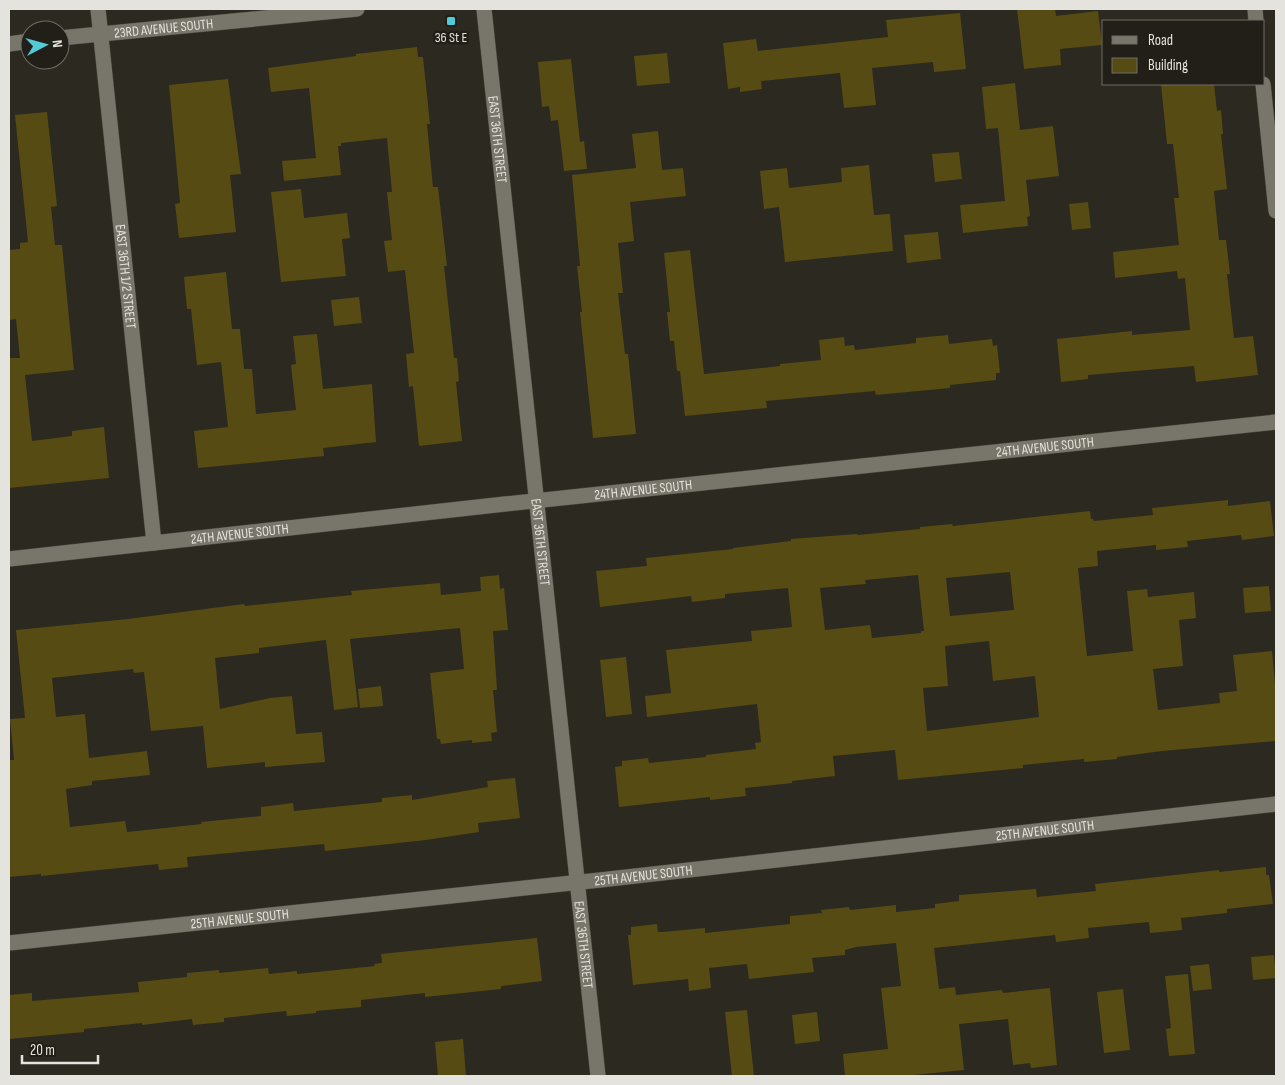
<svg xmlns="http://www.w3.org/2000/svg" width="1285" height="1085" font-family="'Sofia Sans Condensed',sans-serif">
  <rect width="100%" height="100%" fill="#2b2920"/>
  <!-- building -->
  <path fill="#574b14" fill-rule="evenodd" d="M1017,9h38l1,7 42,-5 4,34 -42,4 1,16 -37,4z
    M960,13l6,56 -32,3 -1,-10 -61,6 4,37 -32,3 -4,-35 -79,8 1,8 -22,3v-5l-12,2 -5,-46 33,-4 2,12 130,-14 -2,-17z
    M417,47l1,10h5l7,67h-3l6,63h5l9,79h-3l10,92h3l2,23 -3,1 6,59 -43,5 -6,-60 -4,1 -3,-33 8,-1 -9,-83 -17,2 -4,-31 8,-1 -5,-48h5l-5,-54 -46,5v3h-3l3,29 -57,6 -2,-20 34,-3 -7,-70 -38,4 -3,-24 88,-12v-2z
    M667,53l3,30 -33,3 -3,-30z
    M571,59l9,83 4,-1 3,28 -23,2 -6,-51 -7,1 -2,-15 -7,1 -4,-45z
    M228,79l13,95 -11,1 6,57 -57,6 -4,-34 5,-1 -11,-118z
    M1015,83l5,47 33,-4 6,50 -33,4 4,36 -3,1 1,9 -65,7 -3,-28 45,-4 -7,-73 -12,1 -4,-42z
    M1161,84h53l3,27 4,-1 2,24h-2l6,55 -13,2 5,49h7l4,34h-3l7,64 19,-2 5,39 -62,7 -2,-16 -106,9v4l-27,3 -4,-43 75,-8v4l58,-5 -5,-52 -7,1 -1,-8 -62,7 -2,-26 66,-7 -5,-47h5l-6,-54h-6z
    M47,112l10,94 -6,1 4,38h7l12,125 -49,5 7,66 40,-5v-5l32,-4 5,51 -100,10v-130h11l-4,-39 -6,1 -1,-16v-54l11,-1v-6l8,-1 -13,-127z
    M658,131l4,39 21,-2 3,28 -56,6 4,39 -16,2 5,50h-5l7,61h3l8,80 -43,4 -13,-126h2l-5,-46h3l-8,-91 64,-7 -4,-34z
    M959,152l3,27 -27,3 -3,-28z
    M869,165l5,50 16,-1 3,37 -108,11 -6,-55 -15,2 -4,-38 27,-3 2,20 53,-6 -1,-14z
    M301,189l3,29 43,-5 3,25 -8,1 4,37 -65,6 -10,-90z
    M1088,202l3,26 -19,2 -3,-26z
    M938,232l3,27 -34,4 -3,-28z
    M690,250l14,124 76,-8v-2l41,-4 -2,-20 25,-3 1,9 9,-1 1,5 61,-7v-5l32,-3 1,9 43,-5 1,7 4,-1 3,28h-4v7l-46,5v3l-74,7 -1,-4 -109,10 1,7 -82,8 -5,-45h-3l-3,-30h-4l-3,-29h3l-6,-59z
    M226,272l6,57h8l4,40h8l4,45 40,-4 -5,-45 5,-1 -3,-28 24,-2 6,55 49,-5 4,58 -53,6 1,8 -126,12 -4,-37 34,-4 -7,-65 -24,3 -6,-56h-4l-3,-32z
    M359,297l3,26 -28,3 -3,-26z
    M1228,500v6l42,-5 4,35 -32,4 -1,-5 -54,6 1,6 -32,3v-5l-59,6 1,15 -20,2 9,88 46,-5 -6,-60 20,-2 1,8 46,-5 2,26 -17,2 4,46 -30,3 5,41 62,-7 -1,-10 18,-2 -4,-36 39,-4 4,44v46l-114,10 -45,6v2l-33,3v-3l-61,6v3l-125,12 -3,-30 -62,6 2,20 -43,5v2l-47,5 1,8 -36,4v-3l-91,10 -4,-40 7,-1v-5l26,-3 1,5 57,-6v-2l50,-6 -1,-6 6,-1 -4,-38 -110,13 -2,-21 26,-3 -5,-43 86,-9 -1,-10 41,-4 -4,-39 -63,6v4l-33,4 -1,-6 -91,11 -4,-36 51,-5 -1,-8 87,-9v-1l58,-7v-2l66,-5 1,1 62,-6v-2l32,-3 1,2 137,-15 1,8h2l1,2 59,-6 -1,-7zM1010,572l4,38 -64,6 -4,-38zM918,575l6,56h-3v2l-49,5 -2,-13 -45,5 -5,-42 46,-4 -1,-4zM989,641l4,40 42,-5 4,41 -112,14 -4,-43 25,-2 -3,-40z
    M499,575l1,14 4,-1 4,42 -15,1 4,59h-4l4,42 -6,1 1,8 -20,2v-3l-31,4 -1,-5h-3l-7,-66 34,-4 -4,-41 -110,11 8,68 -24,3 -8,-70 -67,8v5l-44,5 5,51 50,-11 22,-2 4,38 26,-2 3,30 -60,5v-5l-58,6 -4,-42 -52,5 -7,-59 -10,1 -1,-4 -81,9 4,39 29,-3 4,44 58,-7 3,24 -58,6v4l-26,4 4,38 55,-6 2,11 75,-8 -1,-2 60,-6v-9l32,-4 1,8 88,-9v-4l30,-3v5l76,-13 -1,-6 28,-3 5,40 -42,5 1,9 -53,8 -101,11 -1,-7 -137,13 1,10 -29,3 -1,-6 -117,12v-2l-32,3v-117h5l-4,-41 15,-1 -9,-88 112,-11 116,-15 1,2 107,-11 -1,-4 89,-8 1,12 40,-4 -1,-14z
    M1269,586l2,25 -26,2 -2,-25z
    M626,657l6,57 -26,3 -6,-57z
    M381,686l2,20 -23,2 -2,-19z
    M1266,867v8h3l4,29 -46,5v4l-46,5 1,12 -32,3 -1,-11 -61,6 1,10 -33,4 -1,-7 -121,13 5,41 16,-2 1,8 46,-5 1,3 47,-5 7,77 -26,3 -1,-5 -17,2 -5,-46 -49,5 5,46 -61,6h-58l-2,-22 45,-5 -7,-61 20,-2 -5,-43 -40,4 -11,3v5l-33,3 2,14 -65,7 -2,-15 -38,4 2,20 -22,3 -1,-12 -55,6 -5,-50h3v-8l26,-3 1,8h4l43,-4v5l85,-9v-8l32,-3 -1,-3 28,-3 1,3 46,-5v7l39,-4v-4l24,-3v-6l77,-6 1,8 59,-6 -1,-7 124,-14v2z
    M537,938l5,43 -41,5v3l-76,8v-4l-64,7v7l-45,4v2l-29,3 -1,-5 -62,7v4l-31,3 -1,-6 -50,6v-2l-58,6v3l-75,7v-44l23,-2v8l107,-9 -1,-10 49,-5v-4l32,-3v3l49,-5 1,6 28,-3v3l78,-8 -1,-2 8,-1 -1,-9z
    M1274,955l2,23 -23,2 -2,-23z
    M1209,964l3,25 -19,2 -3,-25z
    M1188,974l7,80 -26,2 -3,-27 5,-1 -6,-52z
    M1123,989l7,61 -26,3 -7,-61z
    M747,1010l7,66h-22l-7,-64z
    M817,1012l3,29 -25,3 -3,-29z
    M463,1039l3,37h-28l-3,-34z"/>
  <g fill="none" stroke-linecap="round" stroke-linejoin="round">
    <!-- street casing -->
    <g stroke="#494840" stroke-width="16">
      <g id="street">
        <path id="s1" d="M98,9l56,534"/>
        <path id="s2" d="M484,9l114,1067"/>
        <path id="s3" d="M60,38l297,-29"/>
        <path d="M9,44l21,-3"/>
        <path id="s4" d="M9,559l496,-55 771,-82"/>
        <path id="s5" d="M9,943l591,-63 676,-76"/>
      </g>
    </g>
    <!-- secondary casing -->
    <g stroke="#494840" stroke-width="16">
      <path id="secondary" d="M1255,9l1,12
        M1263,84l13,127"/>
    </g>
    <!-- street -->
    <use href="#street" stroke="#78766b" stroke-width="15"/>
    <!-- secondary -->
    <use href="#secondary" stroke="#78766b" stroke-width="15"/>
  </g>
  <!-- markers -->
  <rect fill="#52cbd8" stroke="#211f17" stroke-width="2" x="446" y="16" width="10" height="10" rx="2.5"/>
  <g text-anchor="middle" stroke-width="5" stroke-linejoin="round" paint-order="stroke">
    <!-- street labels -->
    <g font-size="14" fill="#e4e3dd" stroke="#211f17">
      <text dy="5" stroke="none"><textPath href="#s3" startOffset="104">23RD AVENUE SOUTH</textPath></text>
      <text dy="5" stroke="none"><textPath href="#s2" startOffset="131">EAST 36TH STREET</textPath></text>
      <text dy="5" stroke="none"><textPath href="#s1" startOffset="269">EAST 36TH 1/2 STREET</textPath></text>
      <text dy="5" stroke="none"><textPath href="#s4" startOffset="1042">24TH AVENUE SOUTH</textPath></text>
      <text dy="5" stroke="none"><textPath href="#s4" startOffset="638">24TH AVENUE SOUTH</textPath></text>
      <text dy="5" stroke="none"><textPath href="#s4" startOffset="232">24TH AVENUE SOUTH</textPath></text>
      <text dy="5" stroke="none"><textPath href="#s2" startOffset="536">EAST 36TH STREET</textPath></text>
      <text dy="5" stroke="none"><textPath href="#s5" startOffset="1042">25TH AVENUE SOUTH</textPath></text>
      <text dy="5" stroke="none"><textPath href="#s5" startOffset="638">25TH AVENUE SOUTH</textPath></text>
      <text dy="5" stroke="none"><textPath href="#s5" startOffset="232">25TH AVENUE SOUTH</textPath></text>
      <text dy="5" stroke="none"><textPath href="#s2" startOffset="941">EAST 36TH STREET</textPath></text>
    </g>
    <!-- poi labels -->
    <g font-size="14" fill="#e4e3dd" stroke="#211f17">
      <text x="451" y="42">36 St E</text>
    </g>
  </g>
  <!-- border -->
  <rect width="1285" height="1085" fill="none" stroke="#e4e3dd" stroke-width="20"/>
  <!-- legend -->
  <rect x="1102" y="20" width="162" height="65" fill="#211f17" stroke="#6f6d66"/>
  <rect x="1112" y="36" width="25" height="8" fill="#78766b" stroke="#6f6d66"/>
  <text x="1148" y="45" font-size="15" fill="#e4e3dd">Road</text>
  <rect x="1112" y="58" width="25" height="15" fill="#574b14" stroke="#6f6d66"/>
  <text x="1148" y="70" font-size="15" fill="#e4e3dd">Building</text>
  <!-- north arrow -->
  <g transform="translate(45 45) rotate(84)"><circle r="24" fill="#211f17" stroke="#6f6d66"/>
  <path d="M0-4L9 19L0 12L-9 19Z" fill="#52cbd8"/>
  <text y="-8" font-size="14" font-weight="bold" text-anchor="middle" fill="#e4e3dd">N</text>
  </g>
  <!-- scale -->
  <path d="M22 1055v8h76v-8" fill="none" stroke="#e4e3dd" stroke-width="2.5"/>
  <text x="30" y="1055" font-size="15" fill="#e4e3dd" stroke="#211f17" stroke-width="4" paint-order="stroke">20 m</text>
</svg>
